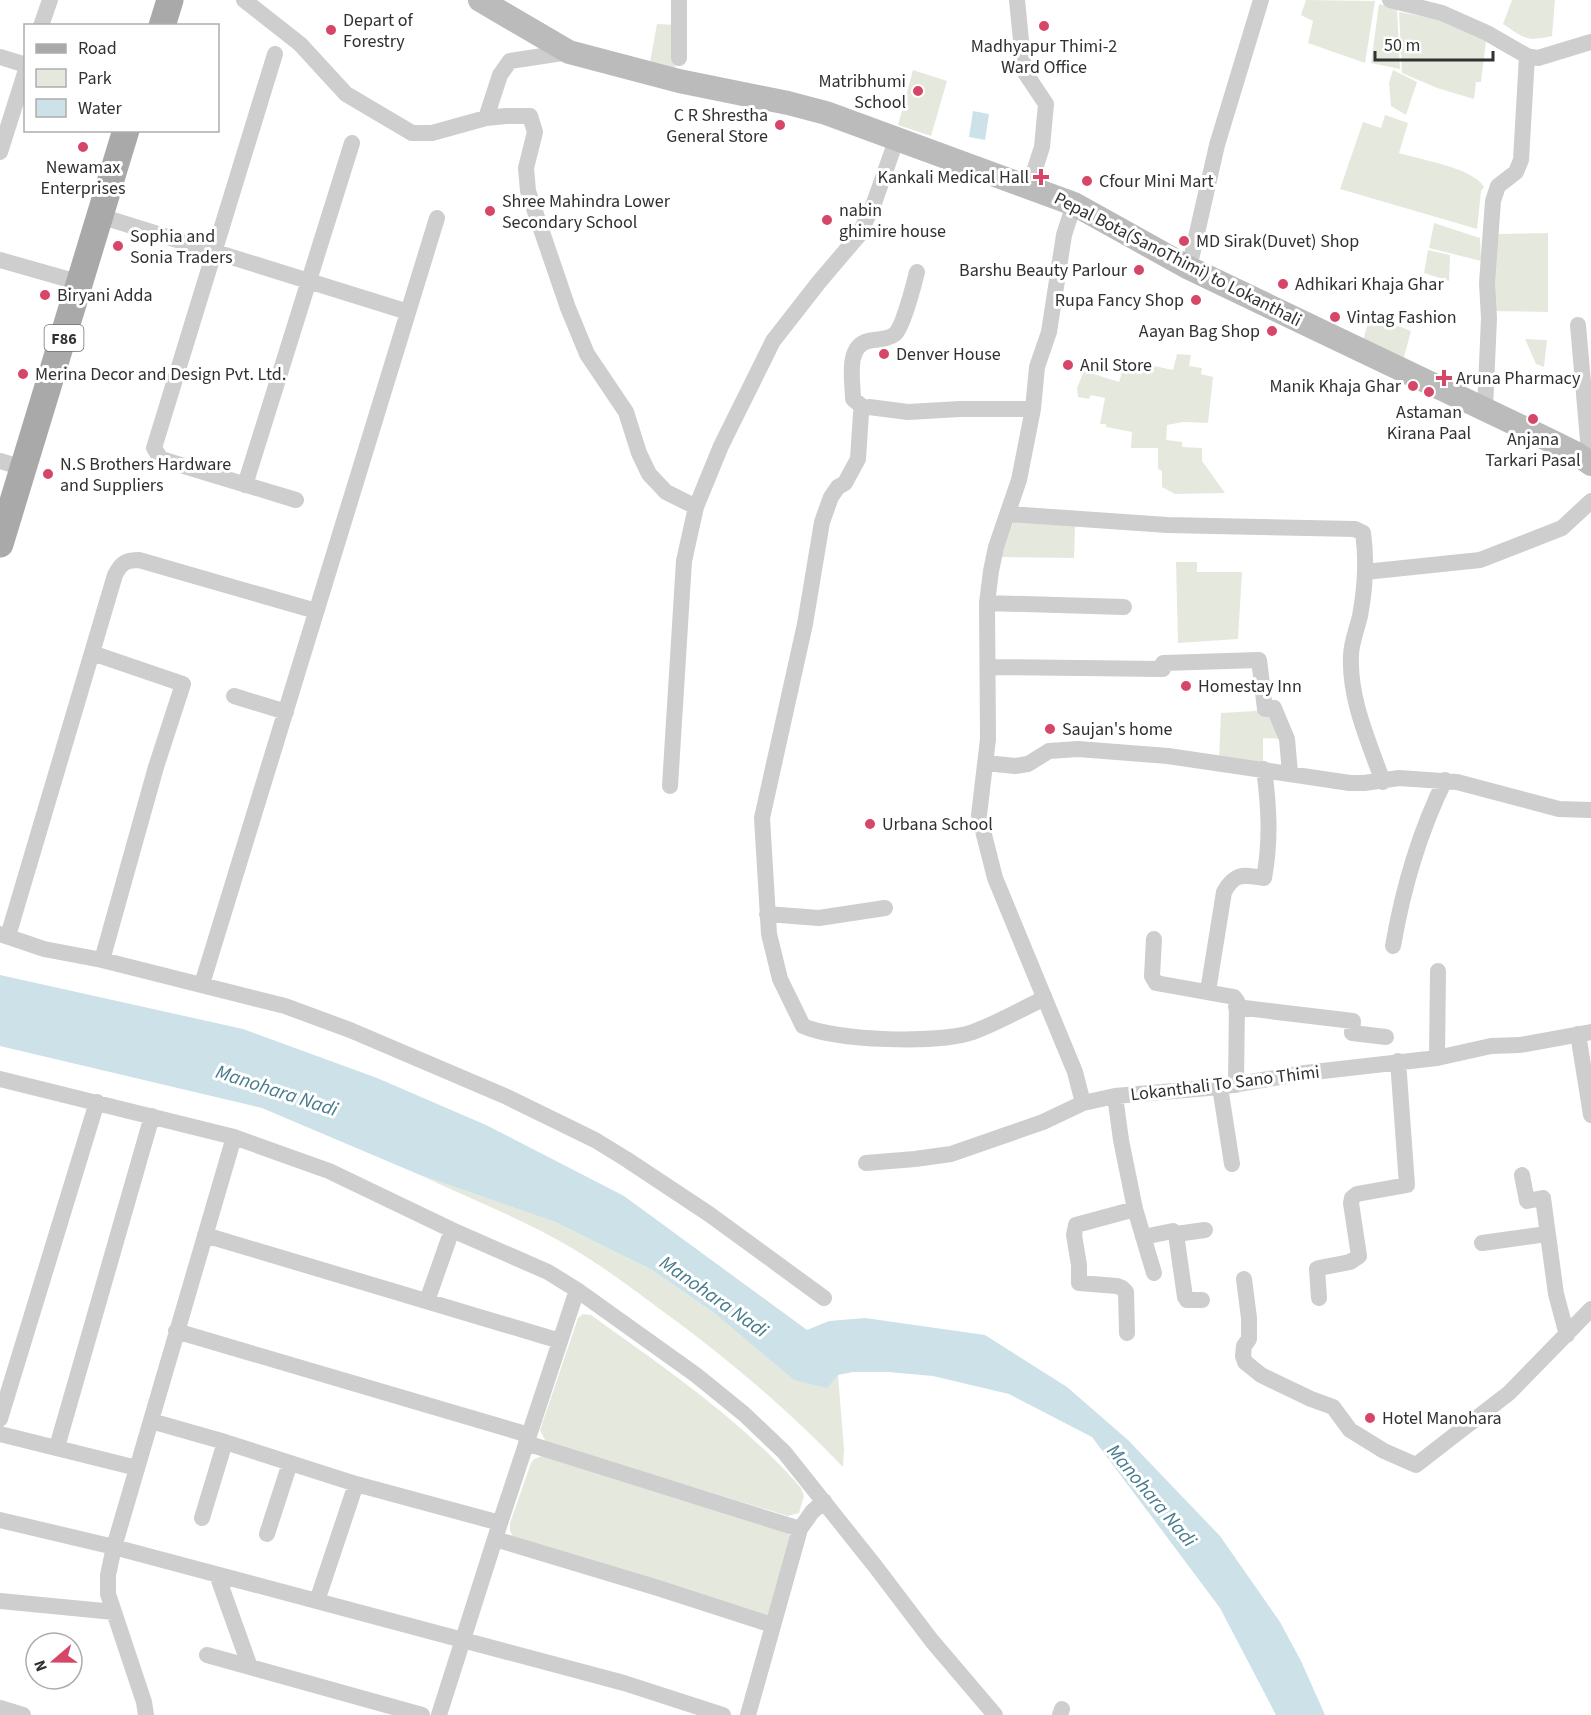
<svg xmlns="http://www.w3.org/2000/svg" width="1591" height="1715" font-family="'Source Sans 3',sans-serif">
  <rect width="100%" height="100%" fill="#fff"/>
  <!-- green -->
  <path fill="#e5e9dd" d="M1306,0l69,1 -10,62 -57,-20 5,-22 -12,-6z
    M1512,0h43l-3,36c-26,6 -28,2 -49,-12z
    M1379,4l18,5 3,60 -29,-6z
    M1399,12l38,7 49,22 -5,41h-5l-2,17 -37,-11 -35,-15z
    M657,24l20,1 -2,47 -25,-10z
    M913,70l34,11 -16,55 -33,-11z
    M1393,70l24,12 -11,33 -15,-9 -2,-23z
    M1385,115l23,8 -9,30c22,7 75,15 85,34l-3,4 -4,38 -137,-40 23,-67 18,6z
    M1434,223l46,15 1,23 -52,-13z
    M1548,233v79l-57,-1 3,-77z
    M1428,250l22,5 -1,26 -25,-8z
    M1370,315l41,16 -9,33 -40,-19z
    M1525,339l22,1 -3,27 -8,-3z
    M1177,354l14,1 -2,11 13,2 -1,6 12,3 -5,46 -25,-1 -16,3 -1,15 16,2v5l20,1v13l23,32 -50,1 -13,-7v-16l-4,-2v-21h-27l1,-16 -26,-5v-3h-6l5,-26 -14,-3 -2,4 -11,-2 -1,-9 7,-17 35,11 7,-22 47,10z
    M1014,521l61,4 -1,33 -74,-1z
    M1176,562h21v10h45l-4,67 -60,4z
    M1273,710l12,29 -22,-1v27l-44,-6 2,-46z
    M420,1175l135,47 97,48 65,45 121,60 6,74 -1,18c-56,-58 -117,-110 -182,-157 -28,-21 -56,-42 -86,-60 -47,-29 -105,-51 -155,-75z
    M583,1314l8,1c72,52 151,105 210,173l3,8 -5,17 -11,3 -242,-74 -6,-12 38,-112z
    M542,1456l246,77 2,3 -19,81 -257,-79 -4,-7v-8l21,-60 3,-4z"/>
  <!-- water -->
  <path fill="#cce1e8" d="M973,111l16,3 -4,26 -16,-3z
    M0,975l243,54 134,49 109,47 138,71 183,134 22,-9 36,-3 120,17 82,52 61,53 92,96 60,86 21,39 24,54h-49l-56,-107 -128,-171 -83,-43 -76,-18 -45,-4h-35l-15,3 -11,13 -33,-8 -77,-65 -65,-45 -97,-48 -135,-47 -158,-67 -262,-62z"/>
  <g fill="none" stroke-linecap="round" stroke-linejoin="round">
    <!-- street -->
    <path stroke="#cecece" stroke-width="16" d="M244,0l56,44 46,50 66,39h20l54,-15 14,-43 10,-14 59,-9
      M1017,0l7,71 22,33 -4,43 -13,40
      M1390,0l52,13 45,20 40,23 11,2 53,-16
      M41,26l9,-26
      M275,54l-121,394 7,11 135,41
      M0,57l26,8
      M679,58v-58
      M486,118l20,-2h24l5,16 -9,36 2,23 40,117 19,46 39,58 13,41 10,21 17,18 30,15
      M0,152l26,-82
      M1074,204l-10,31 -15,97 -12,35 -4,42 -14,71 -23,67 -5,24 -4,32 1,136 -9,76 16,63 80,194 8,31
      M100,216l308,96
      M0,260l81,23
      M1189,268l28,-123 44,-145
      M1578,325l12,138
      M864,408l-11,-9c0,-17 -8,-52 15,-58 8,-2 20,-1 27,-7 8,-7 19,-50 22,-62
      M1033,409h-73l-52,3 -39,-5 -5,1 -3,5 -3,46 -13,24 -7,4 -7,10 -9,25 -17,102 -43,194 7,116 11,45 23,47c34,15 135,18 170,6 22,-8 43,-20 64,-30l7,-6
      M1485,409l4,-91 -2,-35 6,-82 5,-15 18,-14 5,-12 6,-104
      M0,461l23,7
      M245,485l107,-342
      M1009,514l158,11 188,4 8,4c4,27 2,56 -3,83 -3,13 -9,27 -9,40 -2,43 18,86 32,126
      M1365,572l115,-12 82,-32 29,-27
      M987,603l137,4
      M92,653l91,31 -27,83 -54,193
      M988,667l175,2v-6l96,-3 6,49 9,-1 13,31 3,34
      M234,696l52,16
      M986,763l29,3 13,-2 21,-13 29,-2 90,7 182,27h14l35,-5 58,4 102,27 32,1
      M670,786l14,-225 12,-54 25,-61 52,-105 46,-59 40,-47 15,-32 23,-65
      M767,914l52,4 66,-10
      M0,934l44,15 58,11 183,46 65,24 157,67 88,43 31,19 83,55 115,84
      M8,936l107,-361c6,-12 11,-15 24,-15l177,51
      M1154,939l-2,37 4,7 78,14 3,4 -1,84
      M1393,946c10,-58 26,-113 52,-166
      M202,984l235,-766
      M1208,991l16,-99c11,-20 20,-17 40,-14 7,-37 5,-72 0,-109
      M1236,1007l117,14 -1,12 34,4
      M1578,1034l13,81
      M1437,1058l1,-87
      M0,1079l234,58 95,34 123,59 96,42 29,18 119,85 48,39 40,38 91,114 57,75 63,74
      M1220,1087l12,77
      M1115,1096l6,44 14,69 -59,16 -2,10 5,30v18l38,3 5,2 4,4 1,41
      M866,1163l49,-4 36,-5 92,-32 40,-19 32,-7 105,-9 85,-14 132,-15 54,-12 29,-1 71,-13
      M1522,1175l5,26 16,-3 13,96 11,41
      M1135,1209l19,64
      M1176,1234l29,-4
      M205,1235l355,106
      M1143,1237l30,-6 3,3 9,63 2,3h15
      M1482,1243l65,-9
      M1244,1279l5,39v21l-5,7 -1,10 2,6 16,13 50,24 22,8 17,23 34,21 32,14 93,-72 82,-84
      M1319,1298l-2,-29 2,-1 31,-6 9,-6 -8,-53 1,-5 5,-4 50,-9 -9,-124
      M427,1301l25,-71
      M176,1331l353,104
      M0,1419l97,-317
      M151,1421l74,21 131,42 144,39
      M0,1434l137,34
      M526,1443l274,86
      M57,1447l95,-331
      M202,1518l23,-76
      M0,1520l114,27 510,136 99,32
      M267,1534l23,-71
      M495,1539l163,49 114,37
      M217,1575l33,92
      M0,1601l114,11
      M317,1601l39,-117
      M207,1655l215,60
      M0,1708l23,7
      M146,1715l-2,-13 -36,-108v-19l6,-28 120,-410
      M439,1715l61,-192 77,-233
      M748,1715l52,-186 12,-17 12,-11
      M1060,1715l2,-6"/>
    <!-- secondary -->
    <path stroke="#bbb" stroke-width="24" d="M480,0l89,52 110,29 109,22 38,10 248,91 115,64 362,173 26,13 14,10"/>
    <!-- primary -->
    <path stroke="#a9a9a9" stroke-width="27" d="M162,26l8,-26
      M0,544l126,-414"/>
  </g>
  <!-- markers -->
  <g fill="#d54667" stroke="#fff" stroke-width="2">
    <circle cx="1044" cy="26" r="6"/>
    <circle cx="331" cy="30" r="6"/>
    <circle cx="918" cy="91" r="6"/>
    <circle cx="780" cy="125" r="6"/>
    <circle cx="83" cy="147" r="6"/>
    <path d="M1038 168h6v6h6v6h-6v6h-6v-6h-6v-6h6z"/>
    <circle cx="1087" cy="181" r="6"/>
    <circle cx="490" cy="211" r="6"/>
    <circle cx="827" cy="220" r="6"/>
    <circle cx="1184" cy="241" r="6"/>
    <circle cx="118" cy="246" r="6"/>
    <circle cx="1139" cy="270" r="6"/>
    <circle cx="1283" cy="284" r="6"/>
    <circle cx="45" cy="295" r="6"/>
    <circle cx="1196" cy="300" r="6"/>
    <circle cx="1335" cy="317" r="6"/>
    <circle cx="1272" cy="331" r="6"/>
    <circle cx="884" cy="354" r="6"/>
    <circle cx="1068" cy="365" r="6"/>
    <circle cx="23" cy="374" r="6"/>
    <path d="M1441 369h6v6h6v6h-6v6h-6v-6h-6v-6h6z"/>
    <circle cx="1413" cy="386" r="6"/>
    <circle cx="1429" cy="392" r="6"/>
    <circle cx="1533" cy="419" r="6"/>
    <circle cx="48" cy="474" r="6"/>
    <circle cx="1186" cy="686" r="6"/>
    <circle cx="1050" cy="729" r="6"/>
    <circle cx="870" cy="824" r="6"/>
    <circle cx="1370" cy="1418" r="6"/>
  </g>
  <g text-anchor="middle" stroke-width="6" stroke-linejoin="round" paint-order="stroke">
    <!-- shield labels -->
    <rect fill="#fff" stroke="#6f6f6f" stroke-width="1.5" x="44.5" y="325" width="39" height="26" rx="4.5"/>
    <g font-size="16" font-weight="bold" fill="#313131">
      <text x="64" y="344">F86</text>
    </g>
    <!-- poi labels -->
    <g font-size="18" fill="#313131" stroke="#fff" text-anchor="start">
      <text x="343" y="26">Depart of<tspan x="343" dy="21">Forestry</tspan></text>
      <text x="1044" y="52" text-anchor="middle">Madhyapur Thimi-2<tspan x="1044" dy="21">Ward Office</tspan></text>
      <text x="906" y="87" text-anchor="end">Matribhumi<tspan x="906" dy="21">School</tspan></text>
      <text x="768" y="121" text-anchor="end">C R Shrestha<tspan x="768" dy="21">General Store</tspan></text>
      <text x="83" y="173" text-anchor="middle">Newamax<tspan x="83" dy="21">Enterprises</tspan></text>
      <text x="1029" y="183" text-anchor="end">Kankali Medical Hall</text>
      <text x="1099" y="187">Cfour Mini Mart</text>
      <text x="502" y="207">Shree Mahindra Lower<tspan x="502" dy="21">Secondary School</tspan></text>
      <text x="839" y="216">nabin<tspan x="839" dy="21">ghimire house</tspan></text>
      <text x="130" y="242">Sophia and<tspan x="130" dy="21">Sonia Traders</tspan></text>
      <text x="1196" y="247">MD Sirak(Duvet) Shop</text>
      <text x="1127" y="276" text-anchor="end">Barshu Beauty Parlour</text>
      <text x="1295" y="290">Adhikari Khaja Ghar</text>
      <text x="57" y="301">Biryani Adda</text>
      <text x="1184" y="306" text-anchor="end">Rupa Fancy Shop</text>
      <text x="1347" y="323">Vintag Fashion</text>
      <text x="1260" y="337" text-anchor="end">Aayan Bag Shop</text>
      <text x="896" y="360">Denver House</text>
      <text x="1080" y="371">Anil Store</text>
      <text x="35" y="380">Merina Decor and Design Pvt. Ltd.</text>
      <text x="1456" y="384">Aruna Pharmacy</text>
      <text x="1401" y="392" text-anchor="end">Manik Khaja Ghar</text>
      <text x="1429" y="418" text-anchor="middle">Astaman<tspan x="1429" dy="21">Kirana Paal</tspan></text>
      <text x="1533" y="445" text-anchor="middle">Anjana<tspan x="1533" dy="21">Tarkari Pasal</tspan></text>
      <text x="60" y="470">N.S Brothers Hardware<tspan x="60" dy="21">and Suppliers</tspan></text>
      <text x="1198" y="692">Homestay Inn</text>
      <text x="1062" y="735">Saujan's home</text>
      <text x="882" y="830">Urbana School</text>
      <text x="1382" y="1424">Hotel Manohara</text>
    </g>
    <!-- street labels -->
    <g font-size="18" fill="#313131" stroke="#fff">
      <text transform="translate(1178 259) rotate(27)" y="6">Pepal Bota(SanoThimi) to Lokanthali</text>
      <text transform="translate(1225 1083) rotate(-7)" y="6">Lokanthali To Sano Thimi</text>
    </g>
    <!-- water labels -->
    <g font-size="20" font-style="italic" fill="#467c8c" stroke="#fff">
      <text transform="translate(277 1090) rotate(18)" y="7">Manohara Nadi</text>
      <text transform="translate(714 1296) rotate(35)" y="7">Manohara Nadi</text>
      <text transform="translate(1152 1495) rotate(50)" y="7">Manohara Nadi</text>
    </g>
  </g>
  <!-- legend -->
  <rect x="24" y="24" width="195" height="108" fill="#ffffff" stroke="#adadad" stroke-width="1.5"/>
  <rect x="36" y="44" width="30" height="9" fill="#a9a9a9" stroke="#adadad" stroke-width="1.5"/>
  <text x="78" y="54" font-size="18" fill="#313131">Road</text>
  <rect x="36" y="69" width="30" height="18" fill="#e5e9dd" stroke="#adadad" stroke-width="1.5"/>
  <text x="78" y="84" font-size="18" fill="#313131">Park</text>
  <rect x="36" y="99" width="30" height="18" fill="#cce1e8" stroke="#adadad" stroke-width="1.5"/>
  <text x="78" y="114" font-size="18" fill="#313131">Water</text>
  <!-- north arrow -->
  <g transform="translate(54 1661) rotate(250)"><circle r="28" fill="#ffffff" stroke="#adadad" stroke-width="1.5"/>
  <path d="M0-4.5L10 22L0 15L-10 22Z" fill="#d54667"/>
  <text y="-9" font-size="16" font-weight="bold" text-anchor="middle" fill="#313131">N</text>
  </g>
  <!-- scale -->
  <path d="M1375 51v9h118v-9" fill="none" stroke="#313131" stroke-width="3"/>
  <text x="1384" y="51" font-size="18" fill="#313131" stroke="#ffffff" stroke-width="4.5" paint-order="stroke">50 m</text>
</svg>
